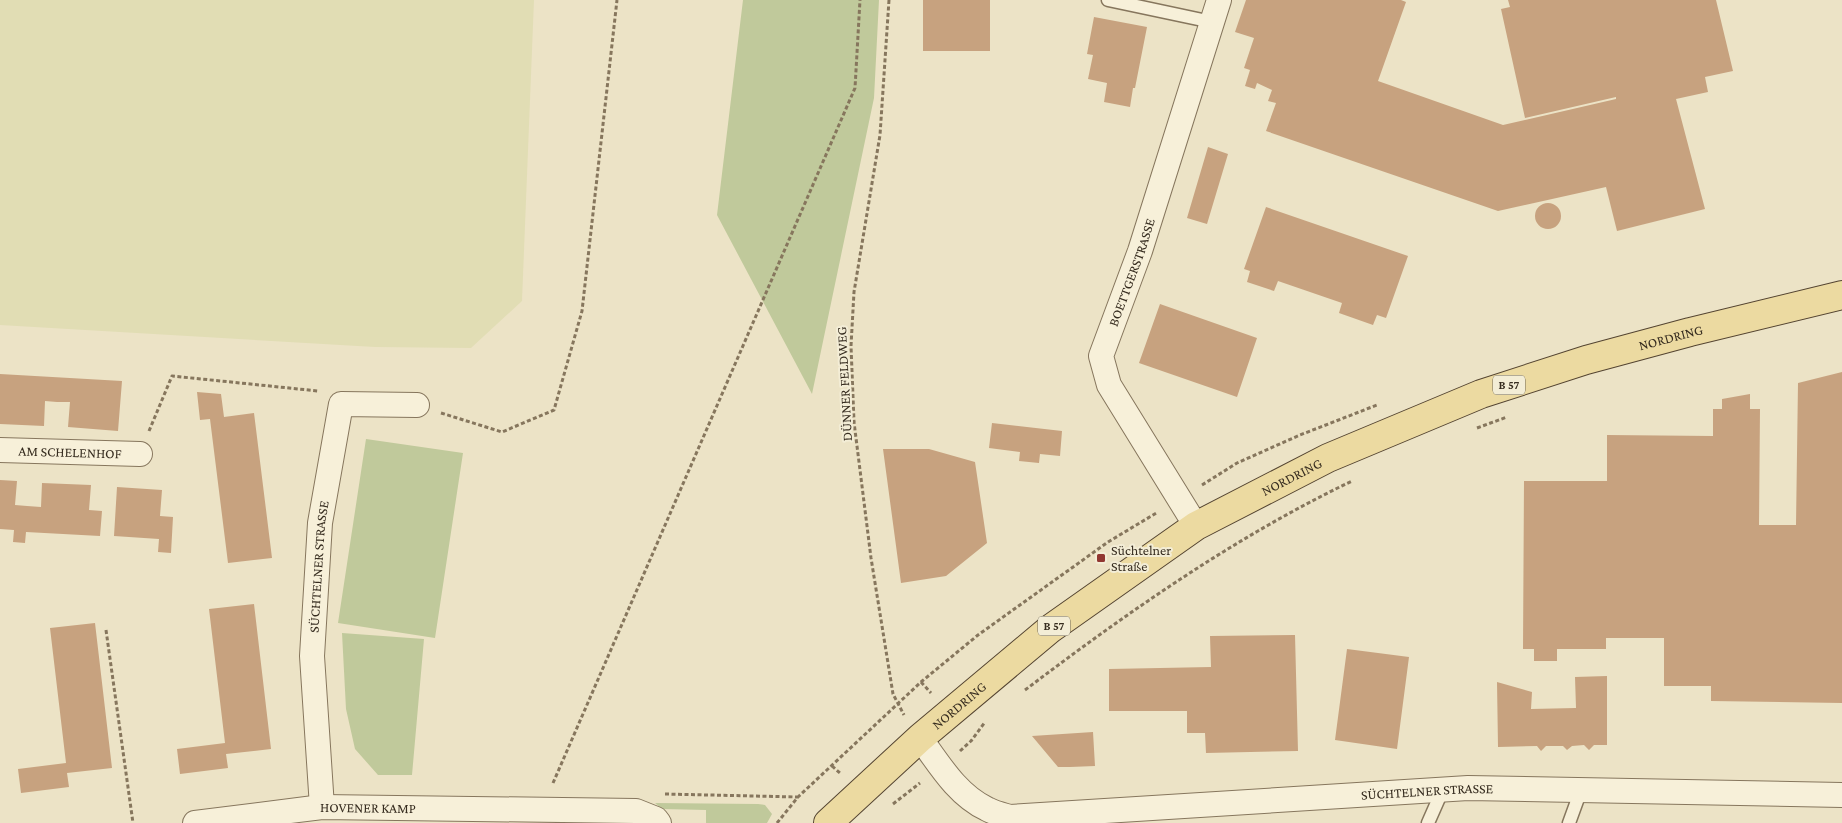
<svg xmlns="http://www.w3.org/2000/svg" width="1842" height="823" font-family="'Crimson Pro',serif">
  <rect width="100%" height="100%" fill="#ece3c6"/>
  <!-- farmland -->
  <path fill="#e1ddb4" d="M0,0h534l-12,301 -51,47 -96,-1 -375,-22z"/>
  <!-- green -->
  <path fill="#c0c99b" d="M743,0h136l-5,98 -62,296 -95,-179z
    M366,439l97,14 -28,185 -97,-15z
    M342,633l82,6 -12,136h-34l-23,-26 -9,-40z
    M655,803l103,1 7,1 7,9 -5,9h-61v-13l-44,-1z"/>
  <!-- building -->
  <path fill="#c7a27f" d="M923,0h67v51h-67z
    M1246,0h155l5,2 -28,79 125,44 113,-26v-2l-91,21 -24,-109 9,-2 -2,-7h208l17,71 -28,6 3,15 -32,7 29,110 -88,22 -11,-44 -108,24 -232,-80 10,-28 -8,-2 4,-11 -15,-7 -2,6 -10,-3 5,-16 -6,-2 10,-30 -19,-6z
    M1094,17l53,10 -12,61h-2l-3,19 -26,-5 3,-19 -19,-4 5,-24 -6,-1z
    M1208,147l20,7 -21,70 -20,-6z
    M1535 216a13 13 0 1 1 26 0a13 13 0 1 1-26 0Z
    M1266,207l142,49 -22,62 -9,-3 -4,10 -34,-12 3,-10 -64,-22 -4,10 -27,-9 3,-11 -6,-2z
    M1160,304l97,34 -20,59 -98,-34z
    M1842,372v331l-131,-2v-15h-47v-48h-58v11h-49v12h-23v-12h-11l1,-168h83v-46l106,1v-27h9v-10l28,-5v15h10l-1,116h37l2,-142z
    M0,374l122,7 -4,50 -50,-4 2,-25h-13l-12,-1 -1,25 -44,-2z
    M197,392l24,2 3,23 30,-4 18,145 -44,5 -18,-144 -10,1z
    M992,423l70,8 -2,25 -20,-2 -1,9 -20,-2 1,-9 -31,-4z
    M883,449h46l46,13 12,81 -41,33 -45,7z
    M0,480l17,1 -2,24 12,1 14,1 1,-24 49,2 -2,25 13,1 -2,25 -74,-4 -1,11 -12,-1 1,-12 -14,-1z
    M117,487l45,3 -2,26 13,1 -2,36 -13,-1 1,-13 -45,-3z
    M254,604l17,145 -45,5 2,14 -48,6 -3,-25 48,-6 -16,-134z
    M95,623l17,145 -45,5 2,14 -48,6 -3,-24 48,-6 -16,-135z
    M1295,635l3,116 -92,2 -1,-20h-18v-22h-78v-42l102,-2 -1,-31z
    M1347,649l62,8 -12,92 -62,-9z
    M1607,676v69h-13l-5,5 -5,-5 -12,1 -5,4 -4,-4h-17l-5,5 -4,-5 -39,1 -1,-65 35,10 -1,17 45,-1 -1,-31z
    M1093,732l2,34 -25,1h-12l-26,-31z"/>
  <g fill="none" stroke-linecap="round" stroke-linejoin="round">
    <!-- lane casing -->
    <g stroke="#86765d" stroke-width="15">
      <path id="lane" d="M1108,0l104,22
        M1428,823l15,-34
        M1569,823l12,-33"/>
    </g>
    <!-- street casing -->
    <g stroke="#86765d" stroke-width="26">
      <g id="street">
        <path id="s1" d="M0,450l140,4"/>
        <path id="s2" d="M1196,526l-87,-141 -8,-29 39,-105 79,-251"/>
        <path id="s3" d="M920,738c19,26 37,57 67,71 7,4 16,6 23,8l458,-29 374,7"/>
        <path id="s4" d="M322,807l-10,-151 8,-133 21,-119 76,1"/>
        <path id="s5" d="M195,823l127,-16 314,4 20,8 3,4"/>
      </g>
    </g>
    <!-- primary casing -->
    <g stroke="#544431" stroke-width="30">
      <g id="primary">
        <path id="s6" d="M828,823l92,-85 130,-109 146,-103 132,-68 153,-64 105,-34 104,-28 152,-37"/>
      </g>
    </g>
    <!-- path -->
    <path stroke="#86765d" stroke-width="3" stroke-dasharray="4 2.5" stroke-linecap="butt" d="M889,0l-9,135 -26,157 -3,54 3,76 17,136 22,136 11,21
      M441,413l61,19 52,-22 28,-99 35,-311
      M1477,428l30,-11
      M149,431l23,-55 146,15
      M1202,485l35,-22 63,-28 77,-30
      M106,630l27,193
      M921,682l10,11
      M1025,690c103,-78 210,-153 327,-209
      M960,751l11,-10 14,-19
      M832,766l9,8
      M553,783l302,-695 5,-88
      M665,794l133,3
      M893,804l27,-21
      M777,823l21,-26 123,-115 57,-47 130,-93 50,-30"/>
    <!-- lane -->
    <use href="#lane" stroke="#f7f0d9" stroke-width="12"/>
    <!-- street -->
    <use href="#street" stroke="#f7f0d9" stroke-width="24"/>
    <!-- primary -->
    <use href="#primary" stroke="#ecdaa1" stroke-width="28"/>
  </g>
  <!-- markers -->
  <rect fill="#913731" stroke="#f3edd6" stroke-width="2" x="1096" y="553" width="10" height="10" rx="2.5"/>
  <g text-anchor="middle" stroke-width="4" stroke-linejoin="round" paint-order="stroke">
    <!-- shield labels -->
    <g fill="#f3edd6" stroke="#6f6757" stroke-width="1">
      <rect x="1493" y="375.5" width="32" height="19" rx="4"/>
      <rect x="1038" y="616.5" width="32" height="19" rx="4"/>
    </g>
    <g font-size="12" font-weight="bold" fill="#372d20">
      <text x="1509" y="389">B 57</text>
      <text x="1054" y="630">B 57</text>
    </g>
    <!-- street labels -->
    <g font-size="14" fill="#372d20" stroke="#f3edd6">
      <text dy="5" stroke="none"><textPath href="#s2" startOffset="285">BOETTGERSTRASSE</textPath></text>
      <text dy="5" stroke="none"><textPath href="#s6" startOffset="986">NORDRING</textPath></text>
      <text transform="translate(844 384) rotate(-93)" y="5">DÜNNER FELDWEG</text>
      <text dy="5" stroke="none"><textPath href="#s1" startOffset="70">AM SCHELENHOF</textPath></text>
      <text dy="5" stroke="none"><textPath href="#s6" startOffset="581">NORDRING</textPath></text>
      <text dy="5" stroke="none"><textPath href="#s4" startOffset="241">SÜCHTELNER STRASSE</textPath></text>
      <text dy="5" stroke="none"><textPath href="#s6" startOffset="176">NORDRING</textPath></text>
      <text dy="5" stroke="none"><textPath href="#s3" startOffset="541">SÜCHTELNER STRASSE</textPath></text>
      <text dy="5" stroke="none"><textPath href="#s5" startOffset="174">HOVENER KAMP</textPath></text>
    </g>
    <!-- poi labels -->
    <g font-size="14" fill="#372d20" stroke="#f3edd6" text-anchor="start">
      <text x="1111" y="555">Süchtelner<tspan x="1111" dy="16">Straße</tspan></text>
    </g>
  </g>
</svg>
